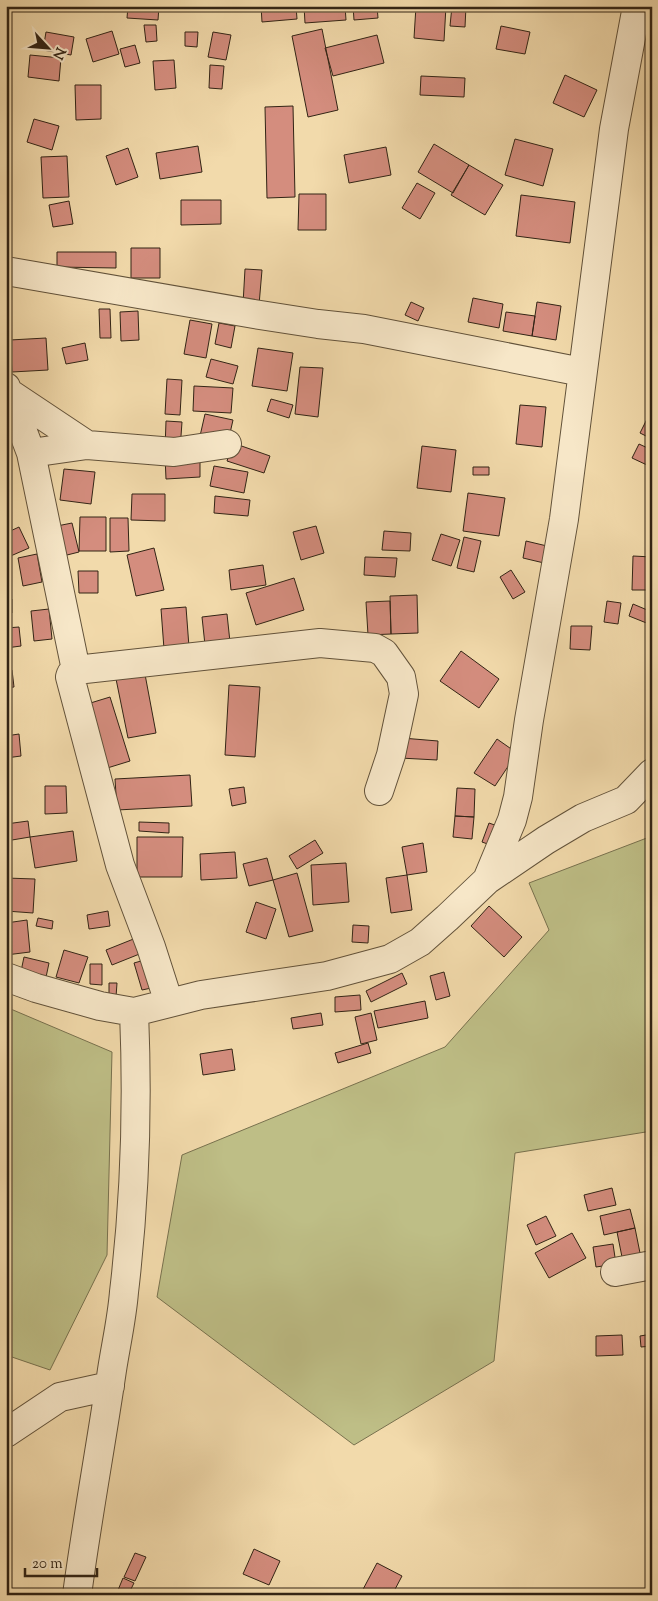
<svg xmlns="http://www.w3.org/2000/svg" width="658" height="1601" font-family="'Sorts Mill Goudy',serif">
  <rect width="100%" height="100%" fill="#f2daab"/>
  <filter id="stains"><feTurbulence type="fractalNoise" baseFrequency=".004" numOctaves="4"/><feColorMatrix values="0 0 0 0 .2 0 0 0 0 .09 0 0 0 0 .02 0 0 0 .5 -.17"/></filter>
  <radialGradient id="worn" r=".72"><stop offset=".6" stop-color="#630" stop-opacity="0"/><stop offset="1" stop-color="#630" stop-opacity=".3"/></radialGradient>
  <!-- green -->
  <path fill="#bebe86" stroke="#78714e" d="M652,836v295l-137,22 -21,208 -140,84 -197,-148 25,-142 263,-108 104,-117 -20,-47z
    M6,1007l106,45 -5,203 -57,115 -44,-15z"/>
  <!-- building -->
  <path fill="#d48d7e" stroke="#322415" d="M128,6h31l-1,14 -31,-2z
    M261,6h35l1,13 -35,3z
    M304,6h41l1,14 -41,3z
    M353,6h24l1,12 -24,2z
    M416,6h30l-2,35 -30,-3z
    M452,6h14l-1,21 -15,-1z
    M585,6h28l-1,5z
    M144,25h12l1,16 -11,1z
    M501,26l29,6 -5,22 -29,-5z
    M322,29l16,81 -30,7 -16,-81z
    M112,31l7,23 -26,8 -7,-23z
    M46,32l28,5 -3,18 -28,-5z
    M185,32h13l-1,15 -12,-1z
    M213,32l18,3 -5,25 -18,-3z
    M377,35l7,28 -51,13 -8,-28z
    M135,45l5,18 -15,4 -5,-18z
    M30,55l31,3 -2,23 -31,-4z
    M174,60l2,28 -21,2 -2,-29z
    M210,65l14,1 -2,23 -13,-1z
    M565,75l32,15 -13,27 -31,-14z
    M421,76l44,2 -1,19 -44,-2z
    M75,85h26v34l-25,1z
    M293,106l2,91 -28,1 -2,-91z
    M34,119l25,7 -7,24 -25,-8z
    M515,139l38,10 -10,37 -38,-11z
    M434,144l35,21 -16,28 -35,-21z
    M198,146l4,26 -42,7 -4,-26z
    M386,147l5,28 -42,8 -5,-28z
    M128,148l10,29 -22,8 -10,-29z
    M67,156l2,41 -26,1 -2,-41z
    M469,165l34,20 -18,30 -34,-20z
    M417,183l18,10 -15,26 -18,-11z
    M299,194h27v36h-28z
    M521,195l54,7 -5,41 -54,-7z
    M181,200h40v24l-40,1z
    M69,201l4,23 -20,3 -4,-22z
    M131,248h29v30h-29z
    M57,252h59v16l-59,-1z
    M245,269l17,1 -3,35 -16,-1z
    M473,298l30,6 -4,24 -31,-6z
    M411,302l13,6 -6,13 -13,-6z
    M537,302l24,4 -5,34 -24,-4z
    M99,309h11l1,29h-11z
    M138,311l1,29 -18,1 -1,-29z
    M506,312l29,4 -3,20 -29,-5z
    M190,320l22,4 -6,34 -22,-4z
    M219,323l16,3 -4,22 -16,-4z
    M46,338l2,32 -36,2 -2,-32z
    M85,343l3,17 -22,4 -4,-16z
    M258,348l35,5 -6,38 -35,-5z
    M211,359l27,7 -5,18 -27,-7z
    M300,367l23,1 -5,49 -23,-3z
    M167,379l15,1 -2,35 -15,-1z
    M194,386l39,2 -2,25 -38,-2z
    M271,399l22,6 -4,13 -22,-7z
    M520,405l26,2 -4,40 -26,-3z
    M652,409v30l-12,-6z
    M205,414l28,6 -5,22 -28,-6z
    M166,421l16,1 -2,28 -15,-1z
    M6,443h4l1,26 -5,1z
    M233,443l37,13 -6,17 -37,-12z
    M639,444l13,6v5l-5,10 -15,-7z
    M422,446l34,4 -5,42 -34,-4z
    M200,455v22l-34,2 -1,-23z
    M214,466l34,6 -4,21 -34,-7z
    M473,467h16v8h-16z
    M64,469l31,3 -4,32 -31,-4z
    M468,493l37,5 -6,38 -36,-5z
    M132,494h33v27l-34,-1z
    M215,496l35,4 -2,16 -34,-3z
    M80,517h26v34h-27z
    M110,518h18l1,33 -19,1z
    M72,523l7,29 -20,5 -7,-30z
    M316,526l8,27 -23,7 -8,-28z
    M19,527l10,21 -23,10v-25z
    M384,531l27,2 -1,18 -28,-1z
    M441,534l19,6 -9,26 -19,-6z
    M464,537l17,4 -7,31 -17,-4z
    M526,541l21,5 -3,17 -21,-5z
    M154,548l10,42 -28,6 -9,-41z
    M37,554l5,28 -19,4 -5,-28z
    M633,556l19,1v33h-20z
    M365,557l32,1 -2,19 -31,-2z
    M263,565l3,20 -35,5 -2,-20z
    M511,570l14,22 -12,7 -13,-22z
    M78,571h20v22h-19z
    M294,578l10,32 -48,15 -10,-32z
    M417,595l1,38 -27,1 -1,-38z
    M6,599h6v14l-6,1z
    M390,601l1,33 -23,1 -2,-33z
    M607,601l14,2 -3,21 -14,-2z
    M633,604l19,8v6l-3,6 -20,-8z
    M186,607l3,40 -25,2 -3,-40z
    M49,609l3,30 -18,2 -3,-30z
    M227,614l3,28 -25,3 -3,-28z
    M571,626h21l-2,24 -20,-1z
    M19,627l2,19 -15,2v-20z
    M461,651l38,28 -20,29 -39,-27z
    M144,669l12,64 -28,5 -13,-64z
    M6,670h6l2,17 -8,1z
    M229,685l31,2 -5,70 -30,-2z
    M110,697l20,64 -26,8 -20,-64z
    M19,734l2,22 -15,2v-22z
    M402,738l36,3 -1,19 -37,-2z
    M497,739l20,14 -22,33 -21,-13z
    M190,775l2,31 -75,4 -2,-31z
    M45,786h21l1,27 -22,1z
    M244,787l2,16 -14,3 -3,-17z
    M457,788l18,1 -1,28 -19,-1z
    M455,816l19,1 -2,22 -19,-2z
    M28,821l2,16 -24,4v-17z
    M139,822l30,1v10l-30,-2z
    M489,823l14,5 -7,19 -14,-5z
    M73,831l4,30 -42,7 -5,-31z
    M137,837h46l-1,40h-45z
    M315,840l8,13 -26,16 -8,-13z
    M423,843l4,29 -20,3 -5,-28z
    M235,852l2,26 -36,2 -1,-26z
    M267,858l6,22 -24,6 -6,-22z
    M346,863l3,39 -36,3 -2,-40z
    M297,873l16,58 -24,6 -16,-57z
    M407,875l5,35 -21,3 -5,-35z
    M6,878l29,1 -2,34 -27,-2z
    M256,902l20,7 -10,30 -20,-7z
    M489,906l33,31 -18,20 -33,-31z
    M108,911l2,15 -21,3 -2,-14z
    M38,918l15,3 -1,8 -16,-3z
    M27,920l3,32 -24,3v-32z
    M353,925l16,1 -1,17 -16,-1z
    M136,938l6,15 -30,12 -6,-15z
    M64,950l24,7 -9,26 -23,-6z
    M24,957l25,6 -4,19 -25,-6z
    M148,959l8,28 -14,3 -8,-27z
    M90,964h12v21l-12,-1z
    M444,972l6,24 -14,4 -6,-24z
    M402,973l5,11 -36,18 -5,-11z
    M109,983h8l-1,14h-7z
    M360,995l1,15 -26,2v-15z
    M425,1001l3,17 -50,10 -4,-17z
    M321,1013l2,12 -30,4 -2,-11z
    M371,1013l6,27 -16,4 -6,-27z
    M368,1043l3,10 -33,10 -3,-10z
    M232,1049l3,21 -32,5 -3,-21z
    M612,1188l4,17 -28,6 -4,-16z
    M630,1209l5,19 -31,7 -4,-19z
    M546,1216l10,20 -20,9 -9,-20z
    M635,1228l6,30 -18,4 -6,-30z
    M572,1233l14,25 -37,20 -14,-25z
    M613,1244l3,20 -20,3 -3,-20z
    M652,1334v12l-11,1 -1,-11z
    M622,1335l1,20 -27,1v-20z
    M254,1549l26,12 -11,24 -26,-11z
    M135,1553l11,4 -11,24 -11,-4z
    M377,1563l25,13 -10,19h-32z
    M123,1578l11,5 -6,12h-12z"/>
  <g fill="none" stroke-linecap="round" stroke-linejoin="round">
    <!-- minor casing -->
    <g stroke="#62523a" stroke-width="30">
      <path id="minor" d="M6,271l248,43 64,10 46,5 218,43
        M6,387l25,66 45,217
        M9,393l78,52
        M31,453l56,-8 87,7 53,-8
        M487,880l59,-40 37,-22 43,-18 26,-27
        M6,977l30,11 64,18 34,6 67,-17 126,-19 63,-17 30,-17 27,-24 40,-38 25,-60 6,-23 11,-77 35,-201 50,-390 23,-123
        M169,1003l-18,-56 -31,-82 -50,-188 1,-3 5,-4 244,-27 55,5 9,5 17,24 3,17 -13,61 -12,36
        M615,1272l37,-7
        M6,1433l54,-36 50,-11
        M77,1595c10,-75 24,-150 35,-225 4,-26 10,-52 12,-78 11,-93 14,-187 10,-280"/>
    </g>
    <!-- minor -->
    <use href="#minor" stroke="#f7e7c8" stroke-width="28"/>
  </g>
  <!-- margin -->
  <rect width="658" height="1601" fill="none" stroke="#f2daab" stroke-width="25"/>
  <rect x="8" y="8" width="643" height="1586" fill="none" stroke="#322415" stroke-width="2.5"/>
  <rect x="12" y="12" width="633" height="1576" fill="none" stroke="#322415"/>
  <!-- north arrow -->
  <g transform="translate(48 48) rotate(116)" stroke="#f7e7c8" stroke-width="4" paint-order="stroke">
  <path d="M0-4L9 19L0 12L-9 19Z" fill="#322415"/>
  <text y="-8" font-size="14" font-weight="bold" text-anchor="middle" fill="#322415">N</text>
  </g>
  <!-- scale -->
  <path d="M25 1568v8h72v-8" fill="none" stroke="#322415" stroke-width="2.5"/>
  <text x="32" y="1568" font-size="15" fill="#322415" stroke="#f7e7c8" stroke-width="4" paint-order="stroke">20 m</text>
  <rect width="100%" height="100%" filter="url(#stains)"/>
  <rect width="100%" height="100%" fill="url(#worn)"/>
</svg>
